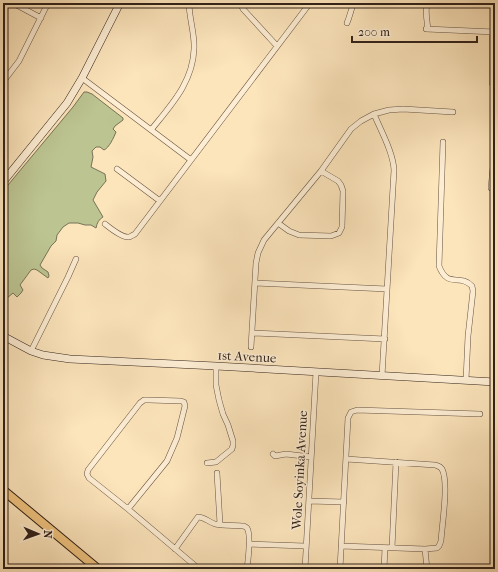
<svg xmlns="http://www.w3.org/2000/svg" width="498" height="572" font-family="'IM FELL French Canon',serif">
  <rect width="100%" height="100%" fill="#fce4bb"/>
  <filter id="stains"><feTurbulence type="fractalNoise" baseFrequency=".005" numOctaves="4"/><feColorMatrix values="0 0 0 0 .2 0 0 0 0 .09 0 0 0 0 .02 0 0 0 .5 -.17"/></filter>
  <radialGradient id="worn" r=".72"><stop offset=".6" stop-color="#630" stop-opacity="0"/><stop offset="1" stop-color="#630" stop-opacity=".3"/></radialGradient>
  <!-- green -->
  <path fill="#bcc592" stroke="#767356" d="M84,92h3l5,2 31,24v2l-8,6 -2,3 3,3c-2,5 -7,16 -12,18l-4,-3h-4l-4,4 1,6 -2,10 14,7 1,7 -9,11 -4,8 10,17c-4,2 -6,6 -7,11l-5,-3h-6l-7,-2h-9l-6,4 -6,8 -1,6 -5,5 -11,19 2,3 6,4 1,4 -1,2 -11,-8 -3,-1 -3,1 -11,15 3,5 -2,3 -4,4 -4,-4 -7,6h-3v-108l70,-84z"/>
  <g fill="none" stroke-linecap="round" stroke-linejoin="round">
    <!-- street casing -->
    <g stroke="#645242" stroke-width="6">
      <path id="street" d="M13,3l28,15
        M240,3l3,6 34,37
        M427,3c-2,9 0,18 1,26
        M347,23c3,-7 4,-14 7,-20
        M426,29l69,3
        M82,78l109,82
        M3,82l16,-21 29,-58
        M492,83v-51
        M374,114c7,17 19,38 20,56l-12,206
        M151,130c20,-25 42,-48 43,-81 1,-15 -5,-31 -5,-46
        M443,142l-4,124c9,23 20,7 33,20l1,5 -5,45 -2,44
        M117,169l43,32
        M491,188l3,-31 1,-3
        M278,223l11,8 10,4 32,1 8,-3 3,-6 1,-36 -2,-6 -3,-4 -17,-10
        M105,224c5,4 17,14 24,13 1,0 4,-2 6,-3l175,-231
        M255,283l132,6
        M252,333l133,6
        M251,347l5,-84 2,-10 6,-13 57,-69 30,-42 10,-8 13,-7 15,-4 14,-1 50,3
        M31,351l37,-74 8,-18
        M273,454l2,2 11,-2 25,3
        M207,463l9,-1 16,-13 1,-4v-4l-5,-16 -5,-11 -4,-14 -3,-15v-19
        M217,473l3,51
        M309,501l35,1
        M128,509l39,-48 10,-23 8,-32 -1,-4 -3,-1 -32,-1h-5l-4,3 -52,67 -1,4 2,4 39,31 71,60
        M249,544l56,2
        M341,546l84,3 12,-1 2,-2 2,-5c1,-16 8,-59 1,-72 -2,-3 -4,-3 -7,-4l-89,-6
        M392,548l4,-86
        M175,549l23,-32c6,0 11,5 17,7 9,2 20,1 29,2 1,1 2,1 3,2 4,6 1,33 0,41
        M425,549l2,20
        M305,569l11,-197
        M340,569l8,-151 3,-6 6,-2 123,4
        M384,569l1,-21"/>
    </g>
    <!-- secondary casing -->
    <g stroke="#312119" stroke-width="8">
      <path id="secondary" d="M3,182l64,-79 15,-25 38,-75
        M3,336l28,15 12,4 27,4 146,7 279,16"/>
    </g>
    <!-- primary casing -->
    <g stroke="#312119" stroke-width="10">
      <path id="primary" d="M3,490l95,79"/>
    </g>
    <!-- street -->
    <use href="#street" stroke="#fdedd3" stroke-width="5"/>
    <!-- secondary -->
    <use href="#secondary" stroke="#fdedd3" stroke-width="7"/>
    <!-- primary -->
    <use href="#primary" stroke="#eec27e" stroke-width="8"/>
  </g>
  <g text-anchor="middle" stroke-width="3" stroke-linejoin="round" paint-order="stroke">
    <!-- street labels -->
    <g font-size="13" fill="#312119" stroke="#fdedd3">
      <text transform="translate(247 356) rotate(3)" y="5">1st Avenue</text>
      <text transform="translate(299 470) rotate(-87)" y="5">Wole Soyinka Avenue</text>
    </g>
  </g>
  <!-- margin -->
  <rect width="498" height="572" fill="none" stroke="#fce4bb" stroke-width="16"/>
  <rect x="4" y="4" width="490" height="564" fill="none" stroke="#312119" stroke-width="2"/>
  <rect x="8" y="8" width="482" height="556" fill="none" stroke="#312119"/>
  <!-- north arrow -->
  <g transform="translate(38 534) rotate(92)" stroke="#fdedd3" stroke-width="3" paint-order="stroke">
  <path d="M0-3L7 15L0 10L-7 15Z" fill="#312119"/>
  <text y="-6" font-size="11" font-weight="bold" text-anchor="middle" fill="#312119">N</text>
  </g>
  <!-- scale -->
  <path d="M352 36v6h125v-6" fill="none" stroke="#312119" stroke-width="2"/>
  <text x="358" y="36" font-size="12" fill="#312119" stroke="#fdedd3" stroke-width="3" paint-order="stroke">200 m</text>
  <rect width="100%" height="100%" filter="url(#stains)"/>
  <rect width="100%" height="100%" fill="url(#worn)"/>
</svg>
